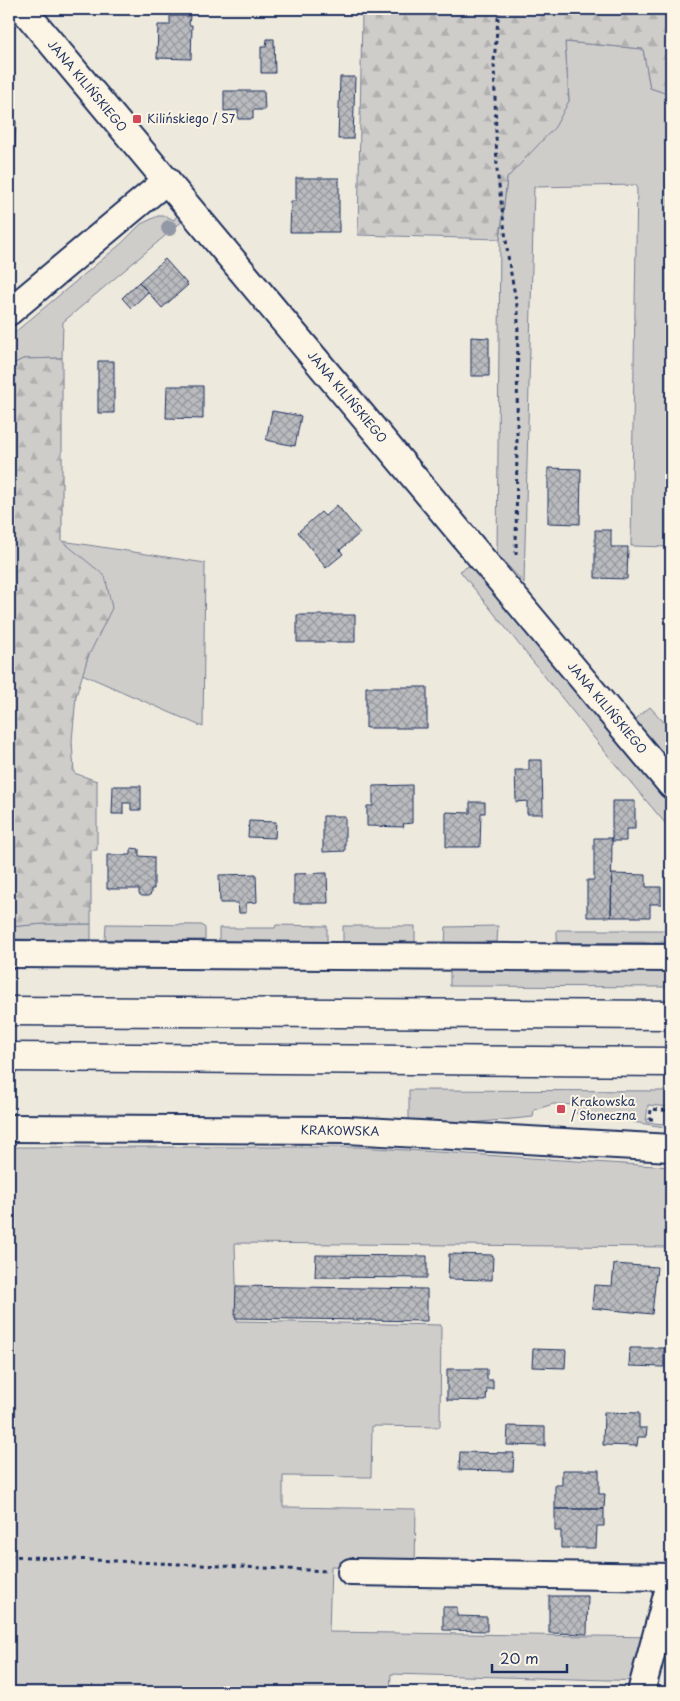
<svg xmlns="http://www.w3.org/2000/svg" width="680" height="1701" font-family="'Playpen Sans',sans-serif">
  <defs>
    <pattern id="forest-firs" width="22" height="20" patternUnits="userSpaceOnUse" patternTransform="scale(1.25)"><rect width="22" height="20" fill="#cfcdca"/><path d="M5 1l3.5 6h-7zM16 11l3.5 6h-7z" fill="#b1b0b0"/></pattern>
    <pattern id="building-cross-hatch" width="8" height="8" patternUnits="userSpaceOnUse" patternTransform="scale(1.25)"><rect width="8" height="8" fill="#babbbe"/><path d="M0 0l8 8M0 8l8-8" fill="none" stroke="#96989e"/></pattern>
  </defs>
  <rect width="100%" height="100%" fill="#eee9dd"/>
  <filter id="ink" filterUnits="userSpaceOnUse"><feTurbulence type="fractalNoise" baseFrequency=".02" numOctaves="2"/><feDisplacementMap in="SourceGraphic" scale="10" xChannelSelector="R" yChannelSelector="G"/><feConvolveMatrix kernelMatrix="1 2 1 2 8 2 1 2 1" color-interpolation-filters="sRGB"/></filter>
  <g filter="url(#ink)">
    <!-- grass -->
    <path fill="#cfcdca" stroke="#757e94" d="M565,42l78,7 7,39 21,7v452l-40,-1 6,-361 -103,2 -10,396 -27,-29 3,-315 7,-61 62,-77z
      M178,214l7,5 -122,103 -1,36 -39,1 -14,7v-29l113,-94 19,-19 17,-8h8l8,4z
      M62,541l143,22 -2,164 -121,-53 6,-17z
      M472,564l199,240v26l-60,-71 -151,-188z
      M650,707l21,23v39l-39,-47z
      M43,924h48v16l-82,-1v-12z
      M106,924l96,1 3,3v12h-100z
      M276,925l51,1v16l-108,-1v-13h56z
      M343,926h72v16h-72z
      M498,926l-1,16 -52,1 1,-16z
      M557,930h114v12l-114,1z
      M450,963l221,2v22l-221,-1z
      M409,1090l262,1v16l-23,-2 -2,17 25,3v3l-96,-15v-8l-22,-1 -19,6 -1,7 -83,8 -41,-3z
      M9,1147h350l312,20v80l-436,-4 2,78 204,4 -1,102 -68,-1 -1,51 -88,-1v31l133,2 -1,59 -84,-2 -2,66 329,5 -12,44 -255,-7 -1,18h-381z"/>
    <!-- forest -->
    <path fill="url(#forest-firs)" stroke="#757e94" d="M273,9h398v86l-21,-7 -7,-39 -78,-7 4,59 -14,26 -48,51 -7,61 -142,-4 4,-221 -82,-1z
      M62,358v183l43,35 7,32 -24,49 -12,39 -4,45 2,32 23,8v69h-6v74h-48l-34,3v-561l14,-7z"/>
    <!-- building -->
    <path fill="url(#building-cross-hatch)" stroke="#1b2f5e" d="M170,16h20l-1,9h3l-1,34 -34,-1 1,-33h12z
      M267,39h7l1,34h-14v-26h5z
      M340,77h15l-2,62h-15z
      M224,91h40l1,19h-12v9h-15v-9l-14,1z
      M9,119h7l-1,29 -6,-1z
      M296,178h43v54h-49l1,-31h5z
      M165,259l23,26 -26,23 -23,-26z
      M139,282l9,10 -17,16 -9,-10z
      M471,337l18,1v38h-18z
      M98,361h16v52h-16z
      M167,386h36v33l-37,-1z
      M272,411l29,5 -6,30 -29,-6z
      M548,468l33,1 -1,55 -32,-1z
      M337,505l23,28 -20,17 3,4 -17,14 -28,-36 23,-20 4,4z
      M595,530h16v17h17l-1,32 -32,-1z
      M667,574h4v22h-3z
      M297,615h58v27h-58z
      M366,687h61v41h-61z
      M529,760h13l1,54h-16v-13l-11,1 -1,-32h14z
      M412,785v38l-9,1 1,3 -37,-1v-20h6v-20z
      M113,786h28v24h-10v-7h-8v11h-11z
      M612,801h23v28h-9v12h-14z
      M470,802h15v11h-4l-1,34h-34v-35l24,1z
      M323,816h22v35l-22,1z
      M249,821l27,1 -1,16 -27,-1z
      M594,838h18l-1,79h-24v-37h7z
      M131,848l8,1v7l15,1v32h-3v5l-3,2h-6l-3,-2v-5h-32v-34h24z
      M327,873l1,30h-34v-29z
      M256,874l1,28 -11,1v10h-7l-1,-10h-18l-1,-28z
      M612,874l34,1v12h15v17h-11v13h-39z
      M449,1254l44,1 -1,25 -44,-1z
      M316,1255l111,1v22l-112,-1z
      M614,1264l43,3 -5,47 -60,-6 2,-23 18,1z
      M236,1286l191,3v32l-192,-3z
      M630,1348h34v19l-35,-1z
      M533,1349l33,1 -1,18 -33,-1z
      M447,1369h40v11h6v9h-6l-1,12 -39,-1z
      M604,1412l35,1v15h8l-1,9h-8l-1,9 -34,-1z
      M508,1426l37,1v19l-38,-1z
      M460,1452l54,1 -1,18 -54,-1z
      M562,1470h37v24h6l-1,15h-49v-24h7z
      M555,1509h49v17h-7l-1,22h-35v-17h-6z
      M549,1596h39l-1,38 -38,-1z
      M443,1607h14v9l30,1v14l-44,-1z
      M551,1688l28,2 -1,2h-28z"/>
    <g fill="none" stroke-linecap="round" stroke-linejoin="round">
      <!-- minor casing -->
      <g stroke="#1b2f5e" stroke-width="30">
        <path id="minor" d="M23,9l648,776
          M9,312l158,-132
          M9,954l662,4
          M9,1128l338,2 324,18
          M351,1572l320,5
          M641,1692l30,-112"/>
      </g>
      <!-- highway casing -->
      <g stroke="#1b2f5e" stroke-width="31">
        <path id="highway" d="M9,1011l662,4
          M9,1057l662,5"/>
      </g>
      <!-- path -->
      <path stroke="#1b2f5e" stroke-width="3" stroke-dasharray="4 4" stroke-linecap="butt" d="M499,9l-5,52 3,109 12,93 9,48 -2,248
        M653,1119h-3l1,-10 20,2
        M9,1556l319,15"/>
      <!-- minor -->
      <use href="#minor" stroke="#fcf5e5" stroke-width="26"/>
      <!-- highway -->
      <use href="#highway" stroke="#fcf5e5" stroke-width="28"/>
    </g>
    <!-- trees -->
    <circle fill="#9398a6" cx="169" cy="228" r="8"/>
  </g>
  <!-- markers -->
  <g fill="#d1495b" stroke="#fcf5e5" stroke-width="2">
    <rect x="132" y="114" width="10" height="10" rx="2.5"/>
    <rect x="556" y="1104" width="10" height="10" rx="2.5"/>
  </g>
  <g text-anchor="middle" stroke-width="4" stroke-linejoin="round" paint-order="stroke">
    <!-- street labels -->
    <g font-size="12" fill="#1b2f5e" stroke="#fcf5e5">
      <text transform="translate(87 86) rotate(50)" y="4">JANA KILIŃSKIEGO</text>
      <text transform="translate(347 397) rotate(50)" y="4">JANA KILIŃSKIEGO</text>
      <text transform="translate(607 708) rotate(50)" y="4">JANA KILIŃSKIEGO</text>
      <text transform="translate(340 1131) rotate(1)" y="4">KRAKOWSKA</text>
    </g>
    <!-- poi labels -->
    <g font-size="12" fill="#1b2f5e" stroke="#fcf5e5" text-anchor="start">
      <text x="147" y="123">Kilińskiego / S7</text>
      <text x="571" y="1106">Krakowska<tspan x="571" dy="14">/ Słoneczna</tspan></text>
    </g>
  </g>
  <!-- margin -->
  <rect width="680" height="1701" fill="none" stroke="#fcf5e5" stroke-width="30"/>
  <rect x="15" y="15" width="650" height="1671" fill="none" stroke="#1b2f5e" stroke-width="2" filter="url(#ink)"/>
  <!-- scale -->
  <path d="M492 1664v8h75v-8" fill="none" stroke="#1b2f5e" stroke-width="2.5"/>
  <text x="500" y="1664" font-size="15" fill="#1b2f5e" stroke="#fcf5e5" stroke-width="4" paint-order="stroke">20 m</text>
</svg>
